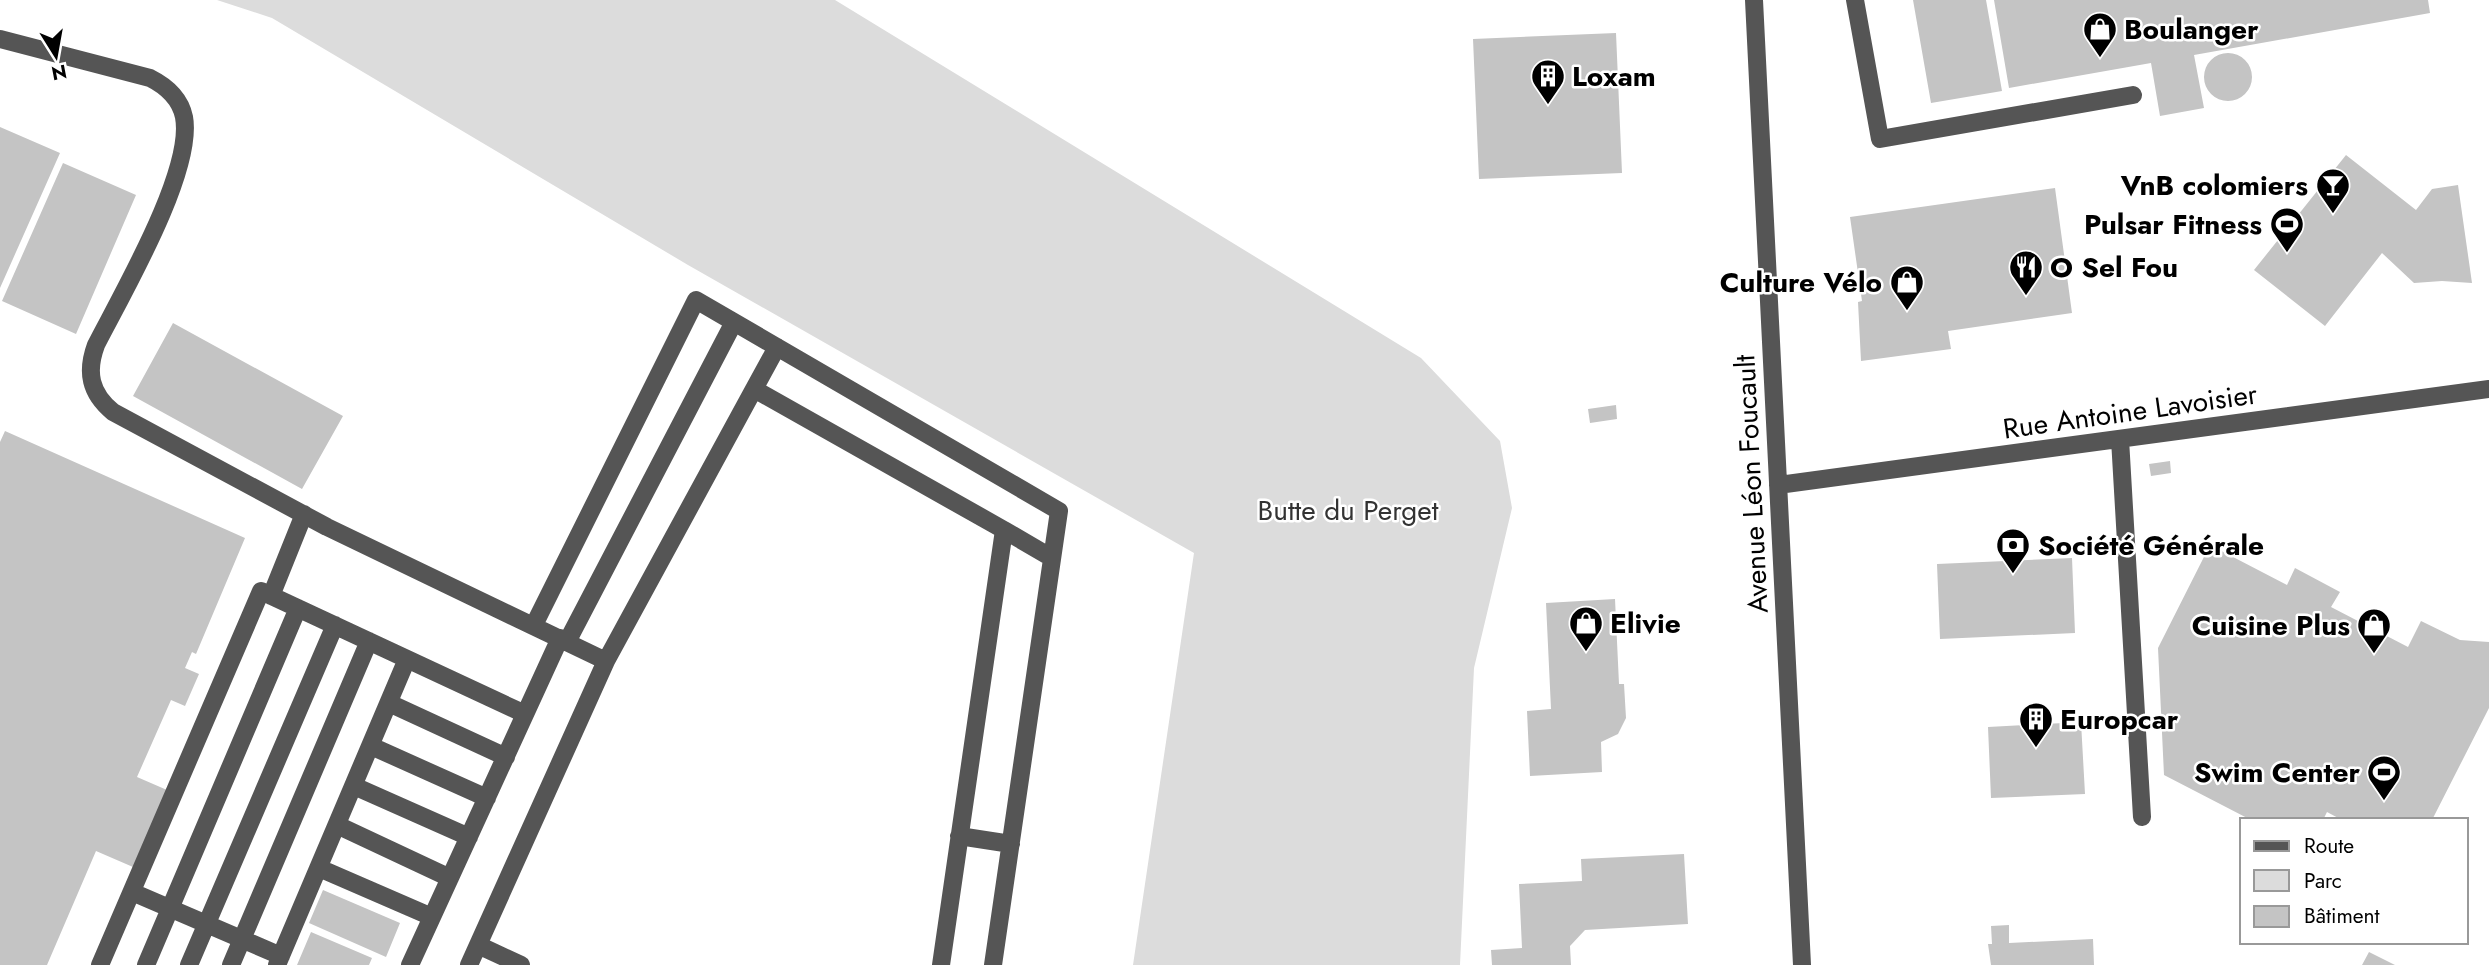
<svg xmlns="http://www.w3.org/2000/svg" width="2489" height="965" font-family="Jost,sans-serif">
  <rect width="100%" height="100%" fill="#fff"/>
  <!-- green -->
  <path fill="#dcdcdc" d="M217,0h618l586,358 79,83 12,67 -38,160 -14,297h-327l61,-412 -506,-288 -416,-247z"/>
  <!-- building -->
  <path fill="#c4c4c4" d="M1913,0h73l16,91 -71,12z
    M1994,0h434l2,13 -236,42 10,53 -44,8 -9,-53 -142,25z
    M1616,33l6,140 -143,6 -6,-140z
    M2204 77a24 24 0 1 1 48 0a24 24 0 1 1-48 0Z
    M0,127l60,26 -60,135z
    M2346,155l70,55 16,-21 26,-4 14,98 -30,-2 -28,2 -32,-30 -57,73 -71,-56z
    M63,163l73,32 -60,139 -74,-33z
    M2055,188l17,125 -124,18 3,18 -90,12 -3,-59 4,-1 -12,-84z
    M173,323l170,93 -41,73 -169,-93z
    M1616,405l1,14 -27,4 -2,-14z
    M5,431l240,107 -49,116 -4,-2 -7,16 14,6 -14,32 -14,-6 -34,77 30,13 -34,77 -37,-16 -49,114h-47v-523z
    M2170,461l1,12 -20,3 -2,-12z
    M2210,545l77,40 8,-17 45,24 -9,15 77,40 13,-26 39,19 29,2v66l-57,112h-90l-15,-8 -4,8h-72l-87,-45 -6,-127z
    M2072,558l3,75 -135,6 -3,-75z
    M1615,599l4,85h5l2,34 -8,16 -17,8 1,30 -72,4 -3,-65 24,-2 -5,-106z
    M2081,722l4,72 -94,4 -3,-71z
    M1684,854l4,70 -103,6 -15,16 1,19h-79l-1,-15 31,-2 -3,-64 63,-3 -1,-22z
    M323,890l77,33 -14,34 -77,-34z
    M2009,925v18l84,-4 1,26h-103l-3,-21h4l-1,-18z
    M311,932l61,26 -3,7h-72z
    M2369,952l26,13h-33z"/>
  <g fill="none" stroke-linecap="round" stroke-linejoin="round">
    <!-- minor -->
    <path stroke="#555" stroke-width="18" d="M1754,0l48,965
      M1855,0l25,139 253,-44
      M0,39l150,39c16,8 30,20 34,39 10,54 -62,177 -88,228 -10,27 -6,48 17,67l214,115 279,134 -137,304
      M754,389l23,-42
      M2120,439l22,378
      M1778,485l711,-96
      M1004,530l48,28
      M271,596l33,-82
      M534,625l162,-325 363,211 -66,454
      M567,642l167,-320
      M606,661l148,-272 250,141 -63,435
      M389,703l117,54
      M371,746l116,52
      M354,786l115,51
      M337,825l113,53
      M959,836l52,8
      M319,868l113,49
      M132,892l149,64
      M478,945l43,20
      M100,965l161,-374 264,123
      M146,965l152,-357
      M189,965l146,-340
      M231,965l138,-324
      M277,965l130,-306
      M410,965l150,-327"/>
  </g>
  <!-- icons -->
  <defs>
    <g id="shop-pin" transform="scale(1.75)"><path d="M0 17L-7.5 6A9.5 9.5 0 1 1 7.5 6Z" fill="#000" stroke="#fff"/><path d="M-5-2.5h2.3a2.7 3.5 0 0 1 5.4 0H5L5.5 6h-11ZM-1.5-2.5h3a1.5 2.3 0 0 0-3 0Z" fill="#fff"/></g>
    <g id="building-pin" transform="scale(1.75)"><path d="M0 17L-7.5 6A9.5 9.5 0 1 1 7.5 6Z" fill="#000" stroke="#fff"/><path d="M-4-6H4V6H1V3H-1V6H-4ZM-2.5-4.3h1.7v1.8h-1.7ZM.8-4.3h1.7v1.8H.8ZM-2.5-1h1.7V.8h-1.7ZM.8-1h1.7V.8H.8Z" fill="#fff"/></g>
    <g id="bar-pin" transform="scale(1.75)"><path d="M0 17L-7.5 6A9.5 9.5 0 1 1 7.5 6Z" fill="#000" stroke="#fff"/><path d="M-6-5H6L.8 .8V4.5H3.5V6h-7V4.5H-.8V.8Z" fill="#fff"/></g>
    <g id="stadium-pin" transform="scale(1.75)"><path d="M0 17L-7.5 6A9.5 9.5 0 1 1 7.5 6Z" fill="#000" stroke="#fff"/><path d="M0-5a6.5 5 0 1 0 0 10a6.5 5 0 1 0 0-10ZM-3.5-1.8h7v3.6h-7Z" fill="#fff"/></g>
    <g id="restaurant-pin" transform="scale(1.75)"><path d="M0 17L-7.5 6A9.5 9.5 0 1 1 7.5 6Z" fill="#000" stroke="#fff"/><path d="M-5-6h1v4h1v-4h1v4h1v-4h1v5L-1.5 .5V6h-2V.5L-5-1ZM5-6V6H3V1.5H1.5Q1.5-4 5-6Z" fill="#fff"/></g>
    <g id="bank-pin" transform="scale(1.75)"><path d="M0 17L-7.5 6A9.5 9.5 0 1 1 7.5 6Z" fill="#000" stroke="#fff"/><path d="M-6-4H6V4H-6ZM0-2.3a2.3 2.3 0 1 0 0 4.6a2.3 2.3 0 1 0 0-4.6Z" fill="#fff"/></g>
  </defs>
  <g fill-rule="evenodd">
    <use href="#shop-pin" x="2100" y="29"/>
    <use href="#building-pin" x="1548" y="76"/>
    <use href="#bar-pin" x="2333" y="185"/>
    <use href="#stadium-pin" x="2287" y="224"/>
    <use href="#restaurant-pin" x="2026" y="267"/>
    <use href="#shop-pin" x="1907" y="282"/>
    <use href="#bank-pin" x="2013" y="545"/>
    <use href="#shop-pin" x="1586" y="623"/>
    <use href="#shop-pin" x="2374" y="625"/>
    <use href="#building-pin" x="2036" y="719"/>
    <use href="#stadium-pin" x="2384" y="772"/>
  </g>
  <g text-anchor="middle" stroke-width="5" stroke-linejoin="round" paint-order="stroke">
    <!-- poi labels -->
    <g font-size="28" font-weight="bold" fill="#000" stroke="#fff" text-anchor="start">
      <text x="2124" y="39">Boulanger</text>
      <text x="1572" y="86">Loxam</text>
      <text x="2308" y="195" text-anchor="end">VnB colomiers</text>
      <text x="2262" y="234" text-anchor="end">Pulsar Fitness</text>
      <text x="2050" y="277">O Sel Fou</text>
      <text x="1882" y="292" text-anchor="end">Culture Vélo</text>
      <text x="2038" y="555">Société Générale</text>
      <text x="1610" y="633">Elivie</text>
      <text x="2350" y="635" text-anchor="end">Cuisine Plus</text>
      <text x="2060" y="729">Europcar</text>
      <text x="2360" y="782" text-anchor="end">Swim Center</text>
    </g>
    <!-- street labels -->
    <g font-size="28" fill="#000" stroke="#fff">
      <text transform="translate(2130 411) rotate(-8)" y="10">Rue Antoine Lavoisier</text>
      <text transform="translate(1751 484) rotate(-93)" y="10">Avenue Léon Foucault</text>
    </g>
    <!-- park labels -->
    <g font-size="28" fill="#333" stroke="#fff">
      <text x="1348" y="520">Butte du Perget</text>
    </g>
  </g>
  <!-- legend -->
  <rect x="2240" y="818" width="228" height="126" fill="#ffffff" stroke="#999999" stroke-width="2"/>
  <rect x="2254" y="841" width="35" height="10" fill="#555555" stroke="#999999" stroke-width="2"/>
  <text x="2304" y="853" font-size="21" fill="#000000">Route</text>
  <rect x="2254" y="870" width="35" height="21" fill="#dcdcdc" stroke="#999999" stroke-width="2"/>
  <text x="2304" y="888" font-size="21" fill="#000000">Parc</text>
  <rect x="2254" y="906" width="35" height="21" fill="#c4c4c4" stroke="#999999" stroke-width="2"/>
  <text x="2304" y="923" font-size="21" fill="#000000">Bâtiment</text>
  <!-- north arrow -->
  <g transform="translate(56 56) rotate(169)" stroke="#ffffff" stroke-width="5" paint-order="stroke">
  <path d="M0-5L12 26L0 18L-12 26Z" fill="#000000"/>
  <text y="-10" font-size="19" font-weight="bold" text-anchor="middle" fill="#000000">N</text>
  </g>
</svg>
